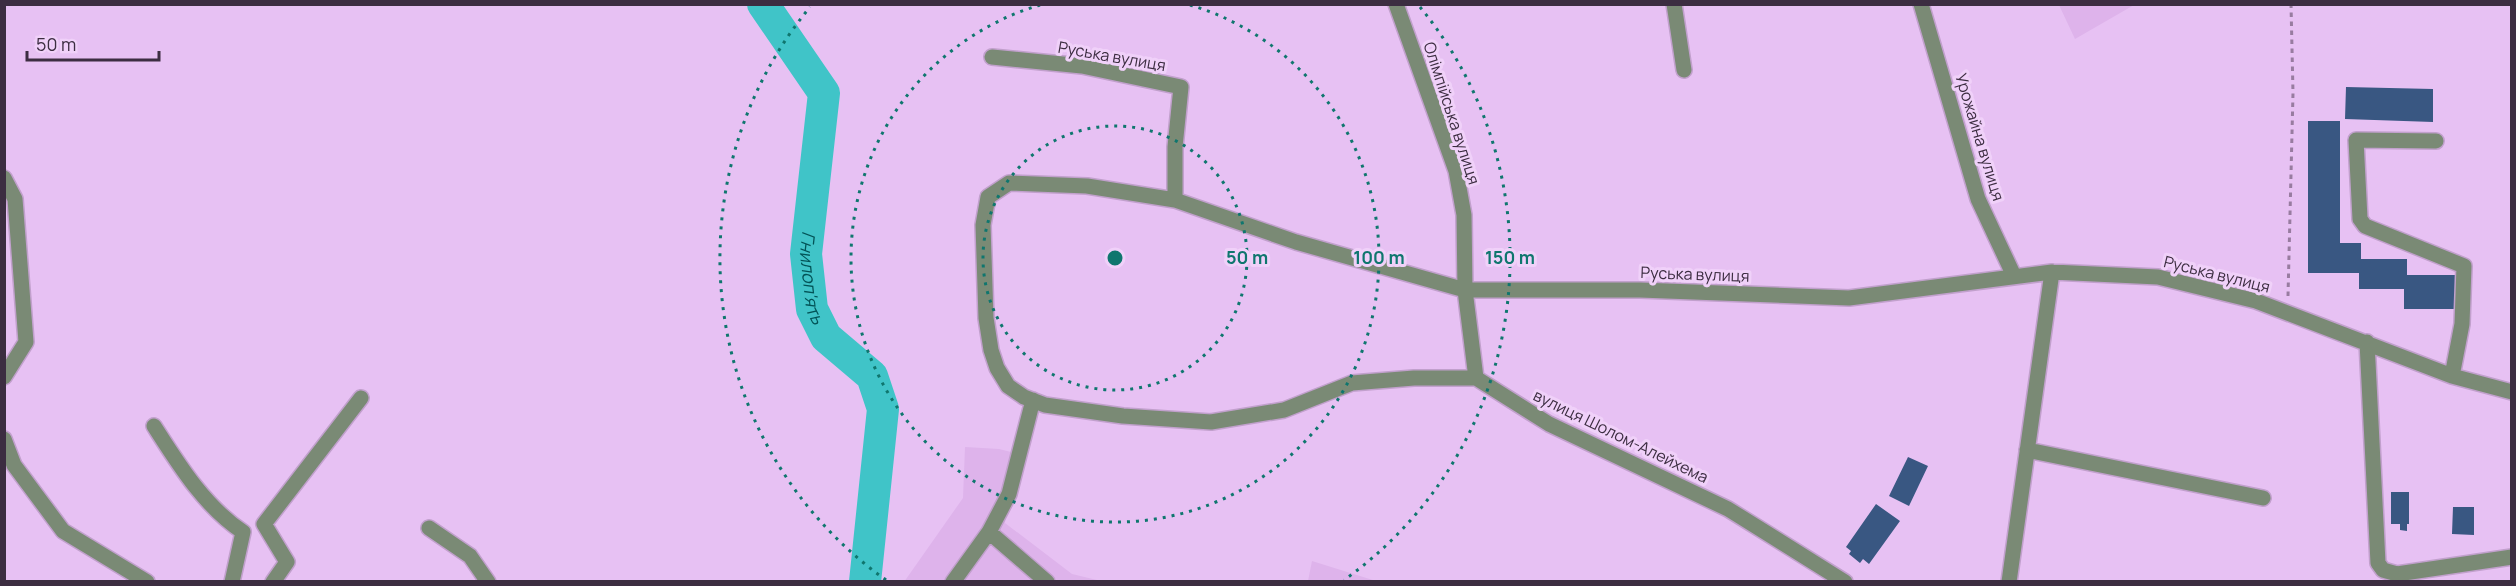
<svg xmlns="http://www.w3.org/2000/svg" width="2516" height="586" font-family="Manrope,sans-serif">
  <rect width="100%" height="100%" fill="#e7c1f3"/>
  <!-- built -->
  <path fill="#deb3eb" d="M2059,5h75l-59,34z
    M965,447l34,2 20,5 -10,40 -4,29 67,51 29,7 -197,1 59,-84z
    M1312,561l64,20h-68z"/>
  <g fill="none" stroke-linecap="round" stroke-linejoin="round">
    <!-- river -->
    <path stroke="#40c4c8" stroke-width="32" id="s1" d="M763,4l61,89 -18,161 6,55 14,28 46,39 11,33 -18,173"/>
  </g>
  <!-- building -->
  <path fill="#395782" d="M2346,87l87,2v33l-88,-3z
    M2308,121h32v122h21v16h46v16h48v34h-51v-20h-45v-16h-51z
    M1908,457l20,9 -19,40 -20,-10z
    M2391,492h18v32h-2v7l-7,-1v-6h-9z
    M1876,504l24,17 -31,43 -6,-5 -3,4 -11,-9 2,-3 -5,-4z
    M2453,507h21v28l-22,-1z"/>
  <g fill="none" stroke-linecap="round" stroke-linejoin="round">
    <!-- minor casing -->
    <g stroke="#c1a0cc" stroke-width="18">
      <path id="minor" d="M1396,4l60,167 8,44 1,75 11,88
        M1674,4l10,66
        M1921,4l57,195 36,77
        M992,57l90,9 99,21 -6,60v53
        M2436,141l-80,-1 4,79 5,7 99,40 -2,58 -10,52
        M4,178l11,21 11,143 -22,35
        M2367,342l11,221 5,7 14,4 115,-17
        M154,426c25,39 50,80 89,106l-11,50
        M4,439l10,26 49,66 84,51
        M2027,450l236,48
        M429,528l41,28 18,26
        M989,532l58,50
        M273,582l14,-20 -23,-38 97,-126
        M953,582l36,-50 20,-38 24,-94
        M1845,582l-117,-73 -179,-85 -73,-46h-62l-62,5 -68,27 -73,12 -88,-6 -78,-11 -21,-8 -16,-11 -11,-18 -6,-18 -5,-32 -3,-93 5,-28 21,-14 78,3 88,14 121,42 169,48h175l209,8 203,-26 106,5 98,24 196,75 60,16
        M2009,582l43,-310"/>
    </g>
    <!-- path -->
    <path stroke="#987ca0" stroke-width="3" stroke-dasharray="4.5 4.5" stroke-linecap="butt" d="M2288,296l5,-203 -2,-89"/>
    <!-- minor -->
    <use href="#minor" stroke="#7a8a75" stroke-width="15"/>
  </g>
  <!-- distance rings -->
  <g fill="none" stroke="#0f766e" stroke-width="3" stroke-dasharray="3 6">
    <circle cx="1115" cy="258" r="132"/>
    <path d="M1190 5A264 264 0 1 1 1040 5"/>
    <path d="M886 580A395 395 0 0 1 810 7M1420 7A395 395 0 0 1 1344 580"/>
  </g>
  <g text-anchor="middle" stroke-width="6" stroke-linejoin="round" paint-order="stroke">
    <!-- street labels -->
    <g font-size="16" fill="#3c2d41" stroke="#f0d1f9">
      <text transform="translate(1112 56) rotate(10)" y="6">Руська вулиця</text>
      <text transform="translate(1452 113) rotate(72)" y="6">Олімпійська вулиця</text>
      <text transform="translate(1980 137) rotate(73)" y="6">Урожайна вулиця</text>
      <text transform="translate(1695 274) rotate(2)" y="6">Руська вулиця</text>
      <text transform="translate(2217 274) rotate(14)" y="6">Руська вулиця</text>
      <text transform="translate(1621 436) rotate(26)" y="6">вулиця Шолом-Алейхема</text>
    </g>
    <!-- water labels -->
    <g font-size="18" font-style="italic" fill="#025356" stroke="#f0d1f9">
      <text dy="6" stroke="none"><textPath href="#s1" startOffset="294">Гнилоп'ять</textPath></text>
    </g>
  </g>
  <circle cx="1115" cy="258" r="9" fill="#0f766e" stroke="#f0d1f9" stroke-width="3"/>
  <g font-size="18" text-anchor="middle" font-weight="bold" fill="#0f766e" stroke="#f0d1f9" stroke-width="6" stroke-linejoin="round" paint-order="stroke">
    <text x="1247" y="264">50 m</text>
    <text x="1379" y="264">100 m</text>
    <text x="1510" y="264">150 m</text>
  </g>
  <!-- border -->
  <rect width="2516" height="586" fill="none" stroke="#3c2d41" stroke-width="12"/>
  <!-- scale -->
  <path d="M27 51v9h132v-9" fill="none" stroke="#3c2d41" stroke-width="3"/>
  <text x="36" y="51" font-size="18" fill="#3c2d41" stroke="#f0d1f9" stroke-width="4.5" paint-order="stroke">50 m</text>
</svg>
